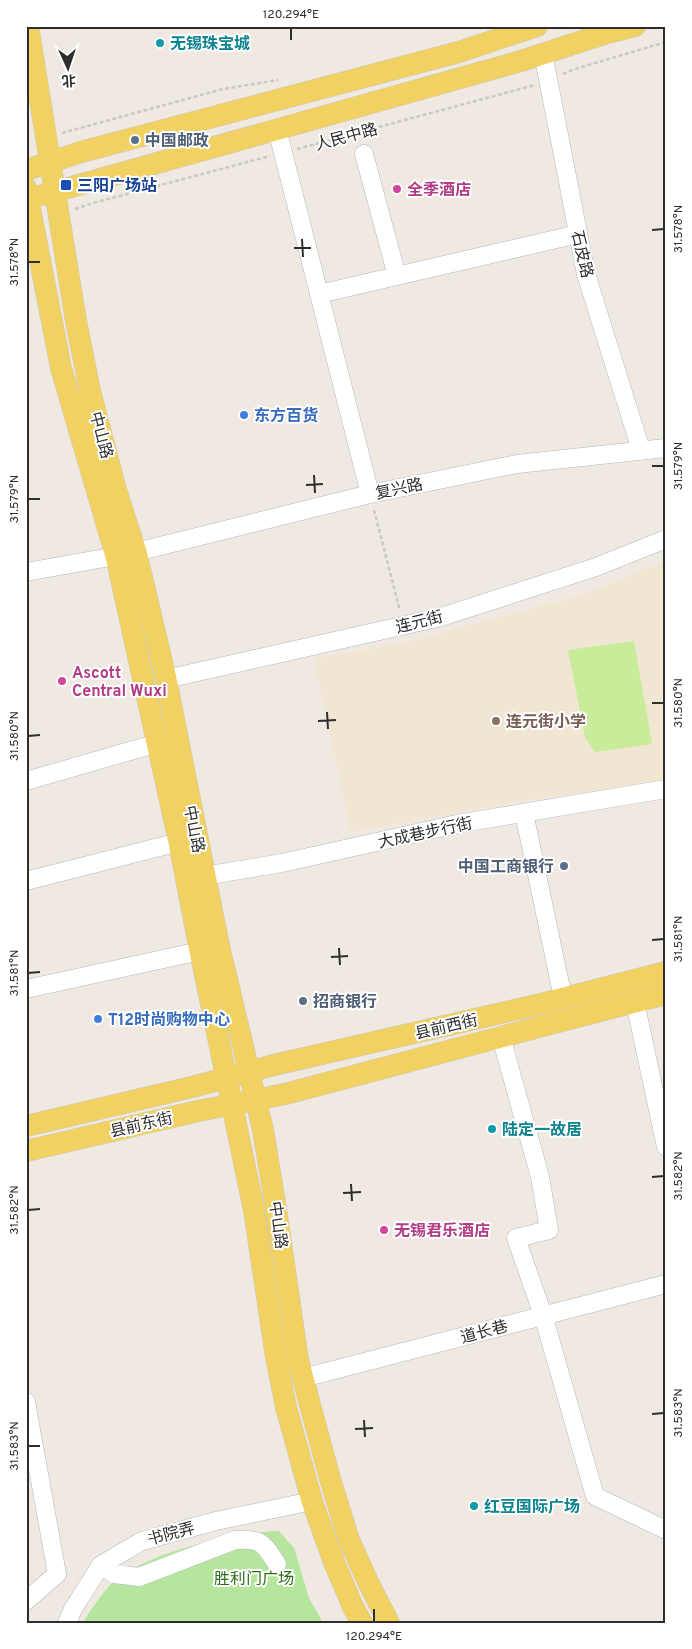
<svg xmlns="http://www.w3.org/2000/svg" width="692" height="1649" font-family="Overpass,'Noto Sans SC',sans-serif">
  <rect width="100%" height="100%" fill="#efe9e1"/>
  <!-- education -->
  <path fill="#f0e6d1" d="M666,561v221l-140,18 -175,32 -37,-173 93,-17 172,-46z"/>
  <!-- green -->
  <path fill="#b6e59e" d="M279,1531l15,17 15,50 14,25h-240c7,-13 24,-37 35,-45 38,-28 115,-45 161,-47z"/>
  <!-- pitch -->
  <path fill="#c9ec9a" d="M634,641l18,103 -57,8 -10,-15 -17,-87z"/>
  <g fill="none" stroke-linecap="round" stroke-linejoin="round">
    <!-- minor casing -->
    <g stroke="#b4b7c1" stroke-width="19">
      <path id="minor" d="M543,53l43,221 55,176
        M277,129l93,365
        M364,154l33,122
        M319,294l259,-60
        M136,552l234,-58 147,-30 149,-16
        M26,572l90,-16
        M166,679l275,-62 155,-50 70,-28
        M26,781l132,-38
        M524,813l39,185
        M192,878l90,-15 175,-39 209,-35
        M26,881l153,-39
        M26,989l174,-38
        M635,1002l31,145
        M501,1037l39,140 9,53 -33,8 27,77 52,181 71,34
        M303,1378l363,-94
        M26,1402l31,172 -31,27
        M101,1565l13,9 25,3 96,-37c27,-2 28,3 42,24
        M67,1623l6,-14 28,-44 41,-24 74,-20 96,-20"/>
    </g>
    <!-- major casing -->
    <g stroke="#c9c9c9" stroke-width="22">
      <path id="major" d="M28,26l48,295 14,70 26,99 20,62 30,127 53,267 44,184 13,79 22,151 32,119 19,61 20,44 20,39
        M26,170l55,-18 378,-100 78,-26
        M26,188l35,180 55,188 63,286 21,109 54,259 22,147 10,50 26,94 22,61 19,45 9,16
        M43,195l478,-134 86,-28 28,-7
        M26,1126l166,-39 86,-23 267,-61 121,-31
        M26,1151l172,-40 87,-17 265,-70 116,-30"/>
    </g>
    <!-- path -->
    <path stroke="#c9c9c9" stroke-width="2.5" stroke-dasharray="4 2.5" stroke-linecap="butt" d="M563,74l12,-5 91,-27
      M62,133l161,-44 55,-9
      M297,149l238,-64
      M75,209l18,-6 177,-47
      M374,510l26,101"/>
    <!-- minor -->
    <use href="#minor" stroke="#fff" stroke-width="18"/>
    <!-- major -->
    <use href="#major" stroke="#f2d163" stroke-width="21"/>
  </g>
  <!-- ticks -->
  <path fill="none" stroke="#2e2e2e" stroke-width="2" d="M291,28v12M652,230l12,-1M302,239l1,18M294,248h17M28,262h12M652,466h12M314,475l1,18M306,485l17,-1M28,499h12M652,703h12M327,712l1,17M318,721l18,-1M28,736l12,-1M652,940l12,-1M339,948l1,17M331,957l17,-1M28,973l12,-1M652,1177l12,-1M351,1184l1,17M343,1193l18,-1M28,1210l12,-1M652,1414l12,-1M364,1420l1,17M355,1429l18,-1M28,1446h12M374,1609v13"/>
  <!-- markers -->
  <g fill="#0f9aa8" stroke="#fff" stroke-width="2">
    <circle cx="160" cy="43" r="5"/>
    <circle cx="492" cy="1129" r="5"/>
    <circle cx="474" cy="1506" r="5"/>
  </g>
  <g fill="#5c6f8a" stroke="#fff" stroke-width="2">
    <circle cx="135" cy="140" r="5"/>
    <circle cx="564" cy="866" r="5"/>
    <circle cx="303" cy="1001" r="5"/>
  </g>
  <rect fill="#1a4fb4" stroke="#fff" stroke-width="2" x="60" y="179" width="12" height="12" rx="2.5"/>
  <g fill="#d1479c" stroke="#fff" stroke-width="2">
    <circle cx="397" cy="189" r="5"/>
    <circle cx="62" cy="681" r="5"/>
    <circle cx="384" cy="1230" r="5"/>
  </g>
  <g fill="#3f7fe0" stroke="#fff" stroke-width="2">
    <circle cx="244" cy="415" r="5"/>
    <circle cx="98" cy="1019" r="5"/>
  </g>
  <circle fill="#8d6e63" stroke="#fff" stroke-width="2" cx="496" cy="721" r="5"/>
  <g text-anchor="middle" stroke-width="4" stroke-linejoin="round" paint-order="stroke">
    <!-- culture labels -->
    <g font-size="16" font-weight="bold" fill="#0d838f" stroke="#fff" text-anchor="start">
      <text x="170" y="49">无锡珠宝城</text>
      <text x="502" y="1135">陆定一故居</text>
      <text x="484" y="1512">红豆国际广场</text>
    </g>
    <!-- street labels -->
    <g font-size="16" fill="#2e2e2e" stroke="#fff">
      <text transform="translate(346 136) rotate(-15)" y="6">人民中路</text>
      <text transform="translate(583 254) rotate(77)" y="6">石皮路</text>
      <text transform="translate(102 435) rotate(75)" y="6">中山路</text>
      <text transform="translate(399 488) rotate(-12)" y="6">复兴路</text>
      <text transform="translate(419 621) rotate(-14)" y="6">连元街</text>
      <text transform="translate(195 829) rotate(79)" y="6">中山路</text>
      <text transform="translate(425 832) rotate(-12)" y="6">大成巷步行街</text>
      <text transform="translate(446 1026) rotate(-13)" y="6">县前西街</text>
      <text transform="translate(141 1124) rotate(-13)" y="6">县前东街</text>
      <text transform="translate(279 1225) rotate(82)" y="6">中山路</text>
      <text transform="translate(484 1331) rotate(-15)" y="6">道长巷</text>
      <text transform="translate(171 1533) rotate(-15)" y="6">书院弄</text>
    </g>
    <!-- service labels -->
    <g font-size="16" font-weight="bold" fill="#4e5e75" stroke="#fff" text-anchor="start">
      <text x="145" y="146">中国邮政</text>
      <text x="554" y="872" text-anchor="end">中国工商银行</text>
      <text x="313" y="1007">招商银行</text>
    </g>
    <!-- transit labels -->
    <g font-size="16" font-weight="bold" fill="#164399" stroke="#fff" text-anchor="start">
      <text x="77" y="191">三阳广场站</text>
    </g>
    <!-- hotel labels -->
    <g font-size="16" font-weight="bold" fill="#b23c85" stroke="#fff" text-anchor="start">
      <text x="407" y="195">全季酒店</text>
      <text x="72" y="678">Ascott<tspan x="72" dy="18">Central Wuxi</tspan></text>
      <text x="394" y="1236">无锡君乐酒店</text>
    </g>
    <!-- shop labels -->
    <g font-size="16" font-weight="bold" fill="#366cbe" stroke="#fff" text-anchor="start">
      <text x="254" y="421">东方百货</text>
      <text x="108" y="1025">T12时尚购物中心</text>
    </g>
    <!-- education labels -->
    <g font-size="16" font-weight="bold" fill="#785e54" stroke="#fff" text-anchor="start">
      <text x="506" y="727">连元街小学</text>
    </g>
    <!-- park labels -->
    <g font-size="16" fill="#2c6e1b" stroke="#fff">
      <text x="254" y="1584">胜利门广场</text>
    </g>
  </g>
  <!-- border -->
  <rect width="692" height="1649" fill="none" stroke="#ffffff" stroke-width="55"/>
  <!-- north arrow -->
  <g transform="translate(68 68) rotate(177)" stroke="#ffffff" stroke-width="4" paint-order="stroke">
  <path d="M0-4L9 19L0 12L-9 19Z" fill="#2e2e2e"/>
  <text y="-8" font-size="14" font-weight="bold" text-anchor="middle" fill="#2e2e2e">北</text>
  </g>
  <rect x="28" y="28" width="636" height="1594" fill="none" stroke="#2e2e2e" stroke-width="2"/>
  <g font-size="12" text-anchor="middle" fill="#2e2e2e">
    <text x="291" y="18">120.294°E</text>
    <text transform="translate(678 229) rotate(-90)" y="4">31.578°N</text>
    <text transform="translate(14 262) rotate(-90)" y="4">31.578°N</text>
    <text transform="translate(678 466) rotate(-90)" y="4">31.579°N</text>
    <text transform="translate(14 499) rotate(-90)" y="4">31.579°N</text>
    <text transform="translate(678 703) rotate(-90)" y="4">31.580°N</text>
    <text transform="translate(14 736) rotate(-90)" y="4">31.580°N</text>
    <text transform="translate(678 939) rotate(-90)" y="4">31.581°N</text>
    <text transform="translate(14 973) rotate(-90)" y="4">31.581°N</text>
    <text transform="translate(678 1176) rotate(-90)" y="4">31.582°N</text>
    <text transform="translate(14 1210) rotate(-90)" y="4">31.582°N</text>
    <text transform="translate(678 1413) rotate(-90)" y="4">31.583°N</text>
    <text transform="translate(14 1446) rotate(-90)" y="4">31.583°N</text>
    <text x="374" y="1640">120.294°E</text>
  </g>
</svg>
